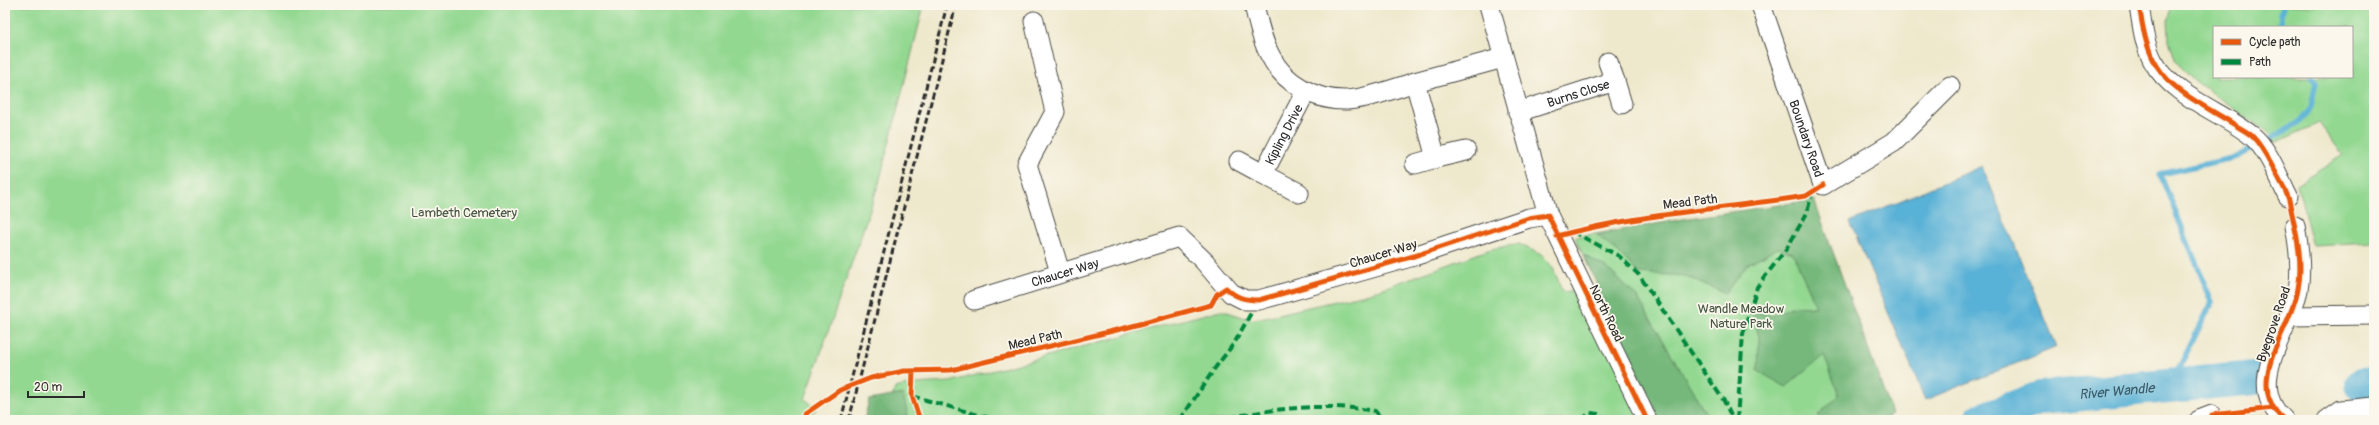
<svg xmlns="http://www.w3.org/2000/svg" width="2379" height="425" font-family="Pangolin,sans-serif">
  <rect width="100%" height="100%" fill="#fbf7ec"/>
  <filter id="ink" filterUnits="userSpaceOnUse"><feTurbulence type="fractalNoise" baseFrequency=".025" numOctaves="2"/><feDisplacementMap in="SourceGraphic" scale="8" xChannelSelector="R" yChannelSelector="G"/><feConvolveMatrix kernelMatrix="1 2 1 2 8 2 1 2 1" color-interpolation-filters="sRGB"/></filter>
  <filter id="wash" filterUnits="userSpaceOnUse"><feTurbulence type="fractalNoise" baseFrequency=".012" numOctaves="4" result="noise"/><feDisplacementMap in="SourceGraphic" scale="16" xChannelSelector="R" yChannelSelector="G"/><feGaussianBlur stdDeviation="0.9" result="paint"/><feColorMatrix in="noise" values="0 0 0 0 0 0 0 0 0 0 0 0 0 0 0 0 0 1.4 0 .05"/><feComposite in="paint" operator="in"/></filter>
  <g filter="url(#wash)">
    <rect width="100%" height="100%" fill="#eee8cc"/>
    <!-- green -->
    <path fill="#93d891" stroke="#5f825e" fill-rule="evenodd" d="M5,5h919l-45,178 -74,216 12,10 -11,11h-24v-3l-4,3h-773z
      M2172,5h202v238l-61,3 -16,-62 46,-29 -24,-32 -44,20 -8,-11 -72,-51 -19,-19 -7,-22 -1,-21zM2214,27h138v50h-138z
      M1814,200l78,215 -8,5h-998l9,-32 18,-4 37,-2 271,-72 31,10 118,-27 121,-44 28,-5 21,10 12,12 11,26 35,-5 -23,-50z"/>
    <!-- forest -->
    <path fill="#76b87b" stroke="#507253" d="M1814,200l78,215 -8,5h-64l-2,-5 21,-20 -15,-40 -38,32 -28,-16 1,-34 -7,-26 20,5 21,-10 23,1 -23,-54 -16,-5 -29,16 -23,29 -39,-17 -48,-3 -14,-15 -27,-23 85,-16z
      M1584,255l23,13 31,30 72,122h-50z
      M903,394l6,26h-45l5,-20z"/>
    <!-- water -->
    <path fill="#59b1d6" stroke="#426e80" d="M1982,166l75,181 -132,53 -75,-178z"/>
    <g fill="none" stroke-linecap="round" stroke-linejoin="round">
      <!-- stream -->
      <path stroke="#59b1d6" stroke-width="5.5" d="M2281,27v-13l4,-9
        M2171,384l41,-82 -52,-128 77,-17 45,-24 18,-12 11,-14 5,-24 -4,-6"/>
      <!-- river -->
      <g stroke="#59b1d6" stroke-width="34">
        <path d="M2362,385l12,-1"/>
        <path id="s1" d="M1981,420l59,-22 215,-20"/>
      </g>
    </g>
  </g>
  <g filter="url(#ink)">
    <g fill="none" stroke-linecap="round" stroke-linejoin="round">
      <!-- street casing -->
      <g stroke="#484743" stroke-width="21">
        <g id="street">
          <path d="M1254,5c4,17 8,36 17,52 14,27 45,44 76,43 23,-2 46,-11 68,-18l21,76 -21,6"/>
          <path d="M1489,5l59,210 99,205"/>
          <path id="s2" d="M1761,5l62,180 71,-43 56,-56"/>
          <path d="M2139,5c3,19 5,39 14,56 20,36 68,50 99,75 17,14 26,41 36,60"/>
          <path d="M1034,21l21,91 -28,52 33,108"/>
          <path d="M1608,62l7,19"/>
          <path d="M1415,82l88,-24"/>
          <path id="s3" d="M1518,112l97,-31 7,23"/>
          <path d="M1436,158l30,-7"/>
          <path id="s4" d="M1239,161l24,13 43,-83"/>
          <path d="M1263,174l36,19"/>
          <path id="s5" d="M974,300l205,-63 25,24 27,32 14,7h14l155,-44 115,-38 19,-3"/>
          <path d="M2290,316l84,-1"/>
          <path d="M2199,420l13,-5"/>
          <path d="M2284,420c-41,-36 5,-88 14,-130 4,-21 1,-43 -3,-64"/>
          <path d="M2327,420l14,-10 33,-3"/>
        </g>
      </g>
      <!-- street -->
      <use href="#street" stroke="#fff" stroke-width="19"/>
      <!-- rail -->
      <path stroke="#2b2b2b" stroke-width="3" stroke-dasharray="6 3" stroke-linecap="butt" d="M841,420l106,-415
        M849,420l107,-415"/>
      <!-- quiet -->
      <path stroke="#00873e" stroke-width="4" stroke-dasharray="8 4" stroke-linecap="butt" d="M1573,232l46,24 20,19 85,126 9,19
        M912,396l84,24
        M1180,420l35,-52 20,-26 16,-29
        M1218,420c50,-11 106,-18 157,-9l8,9
        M1581,420l9,-7 8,1 8,6
        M1737,420l6,-86 14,-47 30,-39 20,-35 5,-21"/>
      <!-- cycleway casing -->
      <g stroke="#fbf7ec" stroke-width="8">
        <path id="cycleway" d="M2139,5c4,24 7,48 23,68 17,22 50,37 73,52 6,4 13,7 18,12 10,10 16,24 23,36 4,8 10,17 13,27 6,29 15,59 9,89 -8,43 -56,94 -14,131
          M1557,236c81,-22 166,-27 249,-40l17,-11
          M913,371l-1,25 8,24
          M2212,415l61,-7
          M801,420l4,-6 35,-24 31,-12 33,-7 47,-1 174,-42 86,-23 6,-11 9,-6c10,10 19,12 33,12l155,-44 115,-38 19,-3 99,205"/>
      </g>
      <!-- cycleway -->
      <use href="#cycleway" stroke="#e8590c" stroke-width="5"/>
    </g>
  </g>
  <g text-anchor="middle" stroke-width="3.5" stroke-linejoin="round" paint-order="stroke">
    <!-- street labels -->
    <g font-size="13" fill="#2b2b2b" stroke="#fbf7ec">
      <text dy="5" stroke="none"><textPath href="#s3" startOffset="63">Burns Close</textPath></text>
      <text dy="5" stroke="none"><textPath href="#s4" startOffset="72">Kipling Drive</textPath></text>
      <text dy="5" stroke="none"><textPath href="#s2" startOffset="141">Boundary Road</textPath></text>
      <text transform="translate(1690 201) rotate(-7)" y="5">Mead Path</text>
      <text transform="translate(1383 253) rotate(-17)" y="5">Chaucer Way</text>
      <text dy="5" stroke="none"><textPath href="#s5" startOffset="95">Chaucer Way</textPath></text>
      <text transform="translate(1607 313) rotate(64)" y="5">North Road</text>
      <text transform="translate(2273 324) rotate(-71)" y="5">Byegrove Road</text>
      <text transform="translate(1035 339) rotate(-13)" y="5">Mead Path</text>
    </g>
    <!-- park labels -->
    <g font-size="13" fill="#455644" stroke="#fbf7ec">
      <text x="464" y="217">Lambeth Cemetery</text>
      <text x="1741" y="313">Wandle Meadow<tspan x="1741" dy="15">Nature Park</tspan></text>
    </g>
    <!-- water labels -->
    <g font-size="14" font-style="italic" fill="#3b5a67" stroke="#fbf7ec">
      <text dy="5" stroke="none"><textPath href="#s1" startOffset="140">River Wandle</textPath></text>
    </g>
  </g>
  <!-- margin -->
  <rect width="2379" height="425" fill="none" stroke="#fbf7ec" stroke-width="20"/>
  <!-- legend -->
  <rect x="2213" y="26" width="140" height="52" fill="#fbf7ec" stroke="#a8a59f"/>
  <rect x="2221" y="39" width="20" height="6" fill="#e8590c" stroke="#a8a59f"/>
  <text x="2249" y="46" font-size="12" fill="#2b2b2b">Cycle path</text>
  <rect x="2221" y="59" width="20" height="6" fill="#00873e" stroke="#a8a59f"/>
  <text x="2249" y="66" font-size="12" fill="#2b2b2b">Path</text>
  <!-- scale -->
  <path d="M28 391v6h56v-6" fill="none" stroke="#2b2b2b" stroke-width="2"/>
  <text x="34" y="391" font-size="12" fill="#2b2b2b" stroke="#fbf7ec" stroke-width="3" paint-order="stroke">20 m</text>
</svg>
